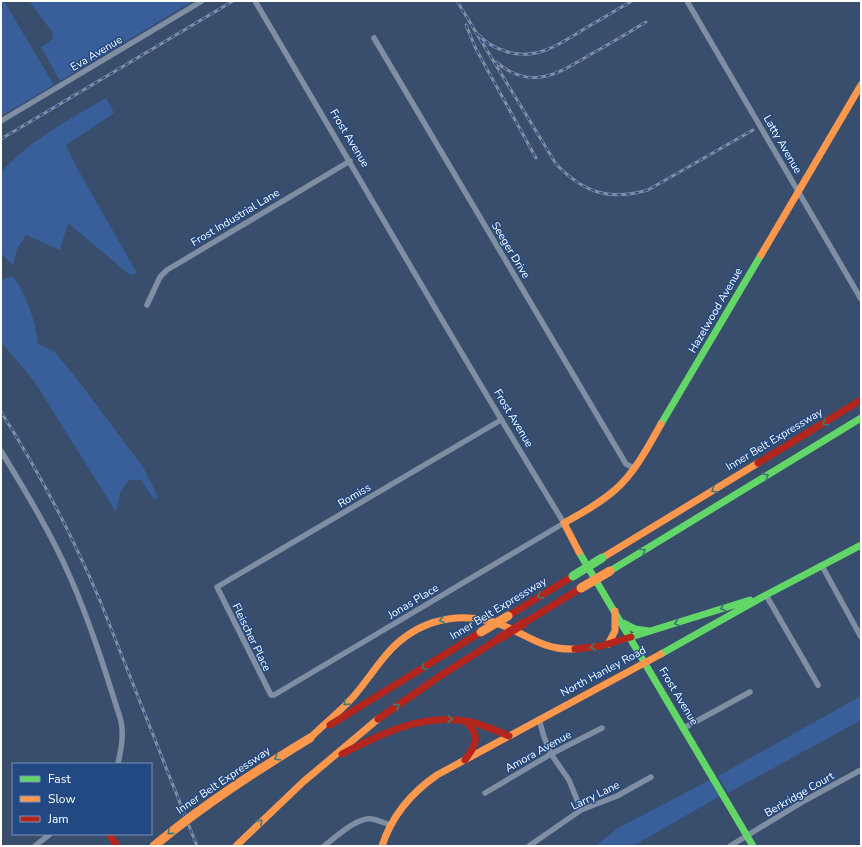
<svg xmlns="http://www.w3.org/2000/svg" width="862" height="847" font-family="'Nunito Sans',sans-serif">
  <rect width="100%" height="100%" fill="#394d6d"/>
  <!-- green -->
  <path fill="#385f99" d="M1,1h3l50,84 -53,31z
    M29,1h164l-133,80 -19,-34 11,-7 1,-7z
    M106,98l8,15 -48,32 11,23 60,105 -7,2 -62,-52 -8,27 -34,-15 -9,14 -4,16 -12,-11v-81c28,-33 68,-53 105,-75z
    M14,277c13,22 21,41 24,67l16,7 23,28 66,88 15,30 -4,3 -13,-20h-12l-9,13 -4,19 -82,-131 -33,-39v-63z
    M861,696v24l-133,73 -10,-17z
    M710,780l10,16 -87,50h-38l23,-18z"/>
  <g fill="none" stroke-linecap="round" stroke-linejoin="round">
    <!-- street -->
    <path stroke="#7f8ea3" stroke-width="5.5" d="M255,1c103,174 203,350 309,522l-290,172h-3l-54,-108 284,-167
      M687,1l174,298
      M374,38l252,426 8,4
      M1,121l201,-120
      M147,305l13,-28 7,-7 183,-109
      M1,451c25,41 51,84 70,128 20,46 35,94 50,142 3,15 0,28 -3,43
      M822,566l39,71
      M766,595l52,90
      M539,719l5,18 7,17 18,26 12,30
      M684,728l66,-36
      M485,793l66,-39 51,-26
      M35,846l15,-12
      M324,846c11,-8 34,-30 48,-27 6,1 12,4 18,6
      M529,846l52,-36 36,-14 34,-19
      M730,846l74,-45 57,-31"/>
    <!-- fast -->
    <path stroke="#63d668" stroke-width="7" d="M661,424l100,-169
      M579,552l174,294
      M610,571l251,-153
      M623,623l12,6 14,2
      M631,637l119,-37
      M661,654l105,-59 95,-50"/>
    <!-- slow -->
    <path stroke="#ff974d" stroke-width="7" d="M761,255l100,-170
      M579,552l-15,-29c18,-10 36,-20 52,-34 19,-17 32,-42 45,-65
      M602,558l156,-95
      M608,644l7,-13v-20
      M310,738c14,-14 31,-27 44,-42 11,-13 21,-28 32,-41 26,-31 64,-44 104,-34 31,8 49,30 85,28
      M236,846l67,-64 75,-63
      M382,846c10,-31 29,-53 55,-71l224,-121"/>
    <!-- jam -->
    <path stroke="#b3261e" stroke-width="7" d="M758,463l103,-63
      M508,616l65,-40
      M524,623l57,-35
      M575,649l26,-3 30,-9
      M378,719l62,-43 60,-38
      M330,725l151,-93
      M342,754c40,-21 83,-42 129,-32 13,3 26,9 38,14
      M465,760c11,-16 16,-23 1,-39
      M109,834l8,12"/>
    <!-- rail casing -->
    <g stroke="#808ea3" stroke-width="3">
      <path id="rail" d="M457,1l99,163c28,29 53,37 92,26l105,-60
        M466,25l10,24 60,109
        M479,35c7,8 16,13 26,16 29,11 55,-7 79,-22 16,-9 32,-19 48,-28
        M496,62c36,30 63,11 97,-9 18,-10 35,-20 53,-31
        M1,139l232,-138
        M1,412c39,61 72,125 100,191l96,243"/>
    </g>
    <!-- rail -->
    <use href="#rail" stroke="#234983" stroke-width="1.5" stroke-dasharray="4.5" stroke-linecap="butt"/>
    <!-- fast-bridge -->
    <path stroke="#63d668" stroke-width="9" d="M573,576l29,-18"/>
    <!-- slow-bridge -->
    <path stroke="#ff974d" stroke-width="9" d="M581,588l29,-17
      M481,632l27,-16
      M154,846c49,-41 102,-75 156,-108"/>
    <!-- jam-bridge -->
    <path stroke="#b3261e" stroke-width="9" d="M500,638l24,-15"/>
  </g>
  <!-- one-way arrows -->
  <defs><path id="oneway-chevron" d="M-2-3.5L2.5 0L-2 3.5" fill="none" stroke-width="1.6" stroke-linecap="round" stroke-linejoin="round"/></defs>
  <g stroke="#397a7a">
    <use href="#oneway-chevron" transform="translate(825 423) rotate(149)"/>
    <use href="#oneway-chevron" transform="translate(766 476) rotate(-32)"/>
    <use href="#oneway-chevron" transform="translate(714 490) rotate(149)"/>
    <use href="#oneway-chevron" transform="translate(643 551) rotate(-32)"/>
    <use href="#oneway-chevron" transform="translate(540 596) rotate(149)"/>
    <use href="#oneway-chevron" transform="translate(723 608) rotate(162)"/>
    <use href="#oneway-chevron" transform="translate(442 620) rotate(167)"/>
    <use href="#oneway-chevron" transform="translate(677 623) rotate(162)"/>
    <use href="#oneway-chevron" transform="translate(593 647) rotate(169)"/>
    <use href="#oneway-chevron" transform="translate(424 667) rotate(149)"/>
    <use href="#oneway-chevron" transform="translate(346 703) rotate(135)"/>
    <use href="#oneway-chevron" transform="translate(397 706) rotate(-36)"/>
    <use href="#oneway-chevron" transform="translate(450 719) rotate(1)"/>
    <use href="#oneway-chevron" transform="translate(277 758) rotate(148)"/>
    <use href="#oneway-chevron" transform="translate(260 822) rotate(-44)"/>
    <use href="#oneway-chevron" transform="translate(170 832) rotate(140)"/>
  </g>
  <g text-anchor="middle" stroke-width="3" stroke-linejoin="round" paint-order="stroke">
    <!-- street labels -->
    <g font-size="11" fill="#fff" stroke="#234983">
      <text transform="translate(96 53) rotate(-31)" y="4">Eva Avenue</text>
      <text transform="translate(350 138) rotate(59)" y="4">Frost Avenue</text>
      <text transform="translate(783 144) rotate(60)" y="4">Latty Avenue</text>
      <text transform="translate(235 217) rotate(-31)" y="4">Frost Industrial Lane</text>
      <text transform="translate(511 250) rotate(59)" y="4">Seeger Drive</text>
      <text transform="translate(715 310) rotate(-60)" y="4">Hazelwood Avenue</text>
      <text transform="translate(514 418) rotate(59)" y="4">Frost Avenue</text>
      <text transform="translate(774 439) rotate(-31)" y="4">Inner Belt Expressway</text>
      <text transform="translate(354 495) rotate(-31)" y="4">Romiss</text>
      <text transform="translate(413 601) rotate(-31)" y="4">Jonas Place</text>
      <text transform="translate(498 608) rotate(-31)" y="4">Inner Belt Expressway</text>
      <text transform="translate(252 637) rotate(64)" y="4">Fleischer Place</text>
      <text transform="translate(603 671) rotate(-28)" y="4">North Hanley Road</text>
      <text transform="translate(679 696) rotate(59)" y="4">Frost Avenue</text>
      <text transform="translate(538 751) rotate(-29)" y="4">Amora Avenue</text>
      <text transform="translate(223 780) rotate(-34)" y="4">Inner Belt Expressway</text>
      <text transform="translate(799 794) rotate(-30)" y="4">Berkridge Court</text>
      <text transform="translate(595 795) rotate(-26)" y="4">Larry Lane</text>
    </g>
  </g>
  <!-- border -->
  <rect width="862" height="847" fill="none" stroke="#ffffff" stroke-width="4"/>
  <!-- legend -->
  <rect x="12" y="763" width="140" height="72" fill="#234983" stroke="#7b92b5"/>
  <rect x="20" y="776" width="20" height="6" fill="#63d668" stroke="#7b92b5"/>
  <text x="48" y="783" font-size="12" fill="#ffffff">Fast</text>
  <rect x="20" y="796" width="20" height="6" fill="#ff974d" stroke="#7b92b5"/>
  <text x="48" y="803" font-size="12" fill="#ffffff">Slow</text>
  <rect x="20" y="816" width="20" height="6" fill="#b3261e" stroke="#7b92b5"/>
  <text x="48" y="823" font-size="12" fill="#ffffff">Jam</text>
</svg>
